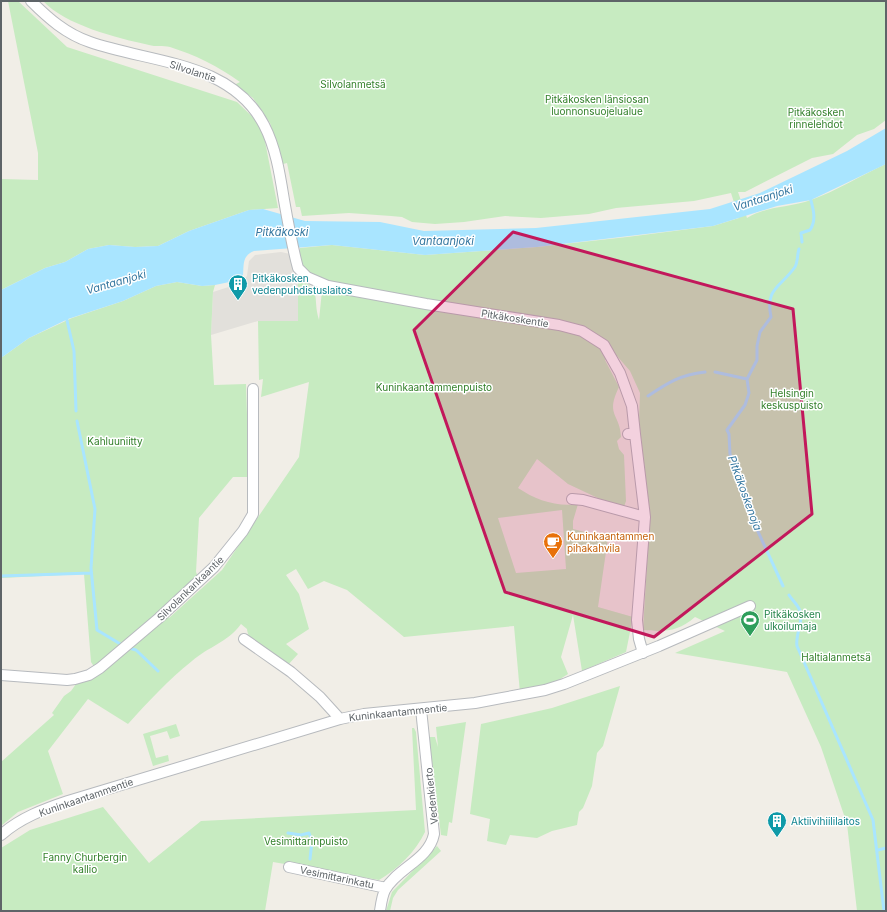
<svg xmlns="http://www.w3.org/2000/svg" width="887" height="912" font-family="Inter,sans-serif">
  <rect width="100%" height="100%" fill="#f1eee7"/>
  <!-- industrial -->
  <path fill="#e2e0db" d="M281,252l9,2 8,22v45h-40l-47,14 2,-43 28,-9 6,-7 2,-15 6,-6z"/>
  <!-- green -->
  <path fill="#c7ebc1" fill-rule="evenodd" d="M8,1h10l49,46 170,55 25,24 16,82 -29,2 -60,21 -31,15 -23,1 -26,-2 -21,4 -23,13 -20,6 -44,22v-111l37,1v-27z
    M43,1h843v119l-12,9 -17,6 -24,19 -21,4 -67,34h-7l9,26c22,-13 42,-10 64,-18 25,-9 51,-25 75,-36v747h-29l-10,-87 -26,-77 -34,-75 -112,-19 50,-22 -30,-14c-17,15 -31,15 -52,13l7,-117 -11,-92 1,-28 -10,-22 -13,-15 -12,4 14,27c-14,29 1,26 2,50l-4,4 2,8 5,6 2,46 -2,6 -5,1 -51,-24 -31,-25 -19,29c18,12 38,19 60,16l-5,17v8l35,9 -10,69 35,10 -7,35 -44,19 -9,-56 -12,42 7,17 -14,9 -34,10 -6,-67 -110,11 -57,-47 -23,-9 -16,8 -12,-20 -10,6 13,19 10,35 -23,15 12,10 -11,12c-12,-9 -39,-21 -40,-37l-6,-5c-13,18 -33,23 -49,37 -24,19 -44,41 -64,63l-40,-25 -40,52 15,43 -45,18 -17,14v-64l53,-47 -2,-2 12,-17 7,-5 5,-7 24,-10 67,-58 2,2 53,-48 77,-113 10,-75 -48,15 2,-18 -4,1 -1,-59h40v-45c25,18 14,19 21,44l4,-39 -18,-8 -6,-10 1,-15 32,-3 93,10 112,-8 90,-10 86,-11 26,-8 -8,-25 -37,8 -78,7 -27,6 -48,4 -36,-2 -41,6 -29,2 -23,-2 -10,-5 -11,-1 -42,-3 -47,3 -2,-9h-4l-9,-44 -4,1 -13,-41 -17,-25 -19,-13 6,-3c-22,-16 -45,-27 -70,-35 -7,-2 -15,0 -21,-2 -32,-7 -84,-20 -106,-44zM562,510l4,59 -50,4 -18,-55z
    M177,282l25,4 13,-1 -2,7 -2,43 3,50 32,-1 3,93h-16l-34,41 -3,54 2,5 -103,91 -4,-6 -7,-88 -83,4v-220l28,-20 43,-20 51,-17 33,-15z
    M620,686l-17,60 -6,7 -5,33 -9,22 -4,4 -2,13 -25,6 -15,7 -27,-3 -4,10 -19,-4 3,-22 -20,-5 11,-90 71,-16z
    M466,722l-14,101 -3,-1 -2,14 -6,-1 -12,-98h6l3,10 -2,-20z
    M176,724l4,12 -10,3 -3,-8 -17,5 6,22 12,-3 1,6 -16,5 -10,-32z
    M412,728h2l2,4 9,100c-9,19 -27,37 -46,48l-106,-18 -8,49h-264v-63l29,-18 73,-23 46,56 52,-42 215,-11z
    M437,846l4,5 -43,39 -5,8 -3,13h-4l6,-19z"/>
  <!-- water -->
  <path fill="#a9e5ff" d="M886,128v36l-75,36 -34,6 -64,20 -176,21 -112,8 -93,-10 -78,6c-12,5 -10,13 -11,24l-4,5 -24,5 -13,1 -25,-4 -21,4 -33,15 -55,18 -39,19 -28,20v-68l44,-22 20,-6 23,-13 21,-4 26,2 23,-1 31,-15 60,-21 14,-1 42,12 75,1 44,9 112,-3 174,-19 50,-16 87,-42z"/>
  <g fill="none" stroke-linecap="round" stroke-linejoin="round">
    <!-- stream -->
    <path stroke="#a9e5ff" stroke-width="3" d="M802,242l-1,-9 9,-3c7,-10 3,-22 0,-33
      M66,316l8,35 2,60
      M715,372l32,7
      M648,396c21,-14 32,-21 57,-24
      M77,421l18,88 -4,59 6,62 25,15
      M1,576l90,-3
      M783,586l-28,-61 -11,-38 -14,-33 -1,-20 -2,-4 18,-25 4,-12 -2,-14 10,-19v-14l3,-14 11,-15c-6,-29 9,-29 24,-50 3,-5 2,-12 4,-18
      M789,595c3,5 9,10 11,16 4,11 -5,23 -3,35l76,174 11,91
      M129,648l7,2 22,21
      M288,833l13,2 8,-2 3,8 -2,18
      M878,850l8,-2"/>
    <!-- minor casing -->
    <g stroke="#b7babe" stroke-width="12">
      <path id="minor" d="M31,1c17,17 35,33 59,41 60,21 141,19 174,83 12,23 16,50 20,75 4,23 8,46 14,68l9,9 21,9 98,18 133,21 23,6 22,14 16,28 12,33 3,28
        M628,434h7l10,83 -8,103 2,19 4,14
        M572,499l11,1 62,17
        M244,639l47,33 29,25 20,22
        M1,675l66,5 8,-1 14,-4 11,-7 59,-50 55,-51 29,-36 10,-17v-125
        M1,835c19,-17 43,-26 67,-34l272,-82 24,-5 111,-11 70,-13 19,-6 95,-38 91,-40
        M289,867l97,21
        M380,911c1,-7 2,-15 5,-21 12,-22 44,-30 49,-56l-13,-125"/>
    </g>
    <!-- minor -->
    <use href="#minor" stroke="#fff" stroke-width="10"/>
  </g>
  <!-- marked area -->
  <path fill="#c2185b" fill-opacity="0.2" stroke="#c2185b" stroke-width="3" stroke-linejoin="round" d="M513,232l280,77 19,205 -158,123 -149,-45 -91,-262z"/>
  <!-- icons -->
  <defs>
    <g id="building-pin" transform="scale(1)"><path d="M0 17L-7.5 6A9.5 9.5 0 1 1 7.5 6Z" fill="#0f9aa8" stroke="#fff"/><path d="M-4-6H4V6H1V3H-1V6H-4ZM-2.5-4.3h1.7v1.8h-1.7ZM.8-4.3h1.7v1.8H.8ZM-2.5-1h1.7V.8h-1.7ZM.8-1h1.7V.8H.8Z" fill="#fff"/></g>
    <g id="cafe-pin" transform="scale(1)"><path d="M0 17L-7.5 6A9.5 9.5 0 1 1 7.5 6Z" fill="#e8710a" stroke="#fff"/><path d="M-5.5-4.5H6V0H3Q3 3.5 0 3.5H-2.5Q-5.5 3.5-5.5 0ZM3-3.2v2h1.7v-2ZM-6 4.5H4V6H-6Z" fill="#fff"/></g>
    <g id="stadium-pin" transform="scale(1)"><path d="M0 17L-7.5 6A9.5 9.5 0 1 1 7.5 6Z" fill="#2e9e5b" stroke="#fff"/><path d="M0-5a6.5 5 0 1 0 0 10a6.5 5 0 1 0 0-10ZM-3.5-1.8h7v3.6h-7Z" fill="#fff"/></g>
  </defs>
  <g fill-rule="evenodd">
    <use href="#building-pin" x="238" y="284"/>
    <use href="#cafe-pin" x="553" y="542"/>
    <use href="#stadium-pin" x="750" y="620"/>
    <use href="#building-pin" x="777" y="821"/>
  </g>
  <g text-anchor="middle" stroke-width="3" stroke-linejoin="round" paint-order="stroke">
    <!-- street labels -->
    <g font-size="10" fill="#5e6468" stroke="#fff">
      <text transform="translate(193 71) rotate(18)" y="4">Silvolantie</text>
      <text transform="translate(515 318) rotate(9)" y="4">Pitkäkoskentie</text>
      <text transform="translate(190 588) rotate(-44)" y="4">Silvolankankaantie</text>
      <text transform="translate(398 712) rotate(-6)" y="4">Kuninkaantammentie</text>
      <text transform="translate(431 796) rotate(-96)" y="4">Vedenkierto</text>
      <text transform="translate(86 797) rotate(-19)" y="4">Kuninkaantammentie</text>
      <text transform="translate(337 877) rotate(12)" y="4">Vesimittarinkatu</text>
    </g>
    <!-- park labels -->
    <g font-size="10" fill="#33812b" stroke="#fff">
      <text x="353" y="88">Silvolanmetsä</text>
      <text x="597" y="103">Pitkäkosken länsiosan<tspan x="597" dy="12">luonnonsuojelualue</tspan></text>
      <text x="816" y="116">Pitkäkosken<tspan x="816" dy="12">rinnelehdot</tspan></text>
      <text x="434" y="391">Kuninkaantammenpuisto</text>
      <text x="792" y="397">Helsingin<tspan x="792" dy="12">keskuspuisto</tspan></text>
      <text x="115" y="445">Kahluuniitty</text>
      <text x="836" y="661">Haltialanmetsä</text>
      <text x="306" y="845">Vesimittarinpuisto</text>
      <text x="85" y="861">Fanny Churbergin<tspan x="85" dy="12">kallio</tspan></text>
    </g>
    <!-- culture labels -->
    <g font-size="10" fill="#0d838f" stroke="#fff" text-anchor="start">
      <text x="252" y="282">Pitkäkosken<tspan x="252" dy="12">vedenpuhdistuslaitos</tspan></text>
      <text x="791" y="825">Aktiivihiililaitos</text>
    </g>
    <!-- food labels -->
    <g font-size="10" fill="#c56008" stroke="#fff" text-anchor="start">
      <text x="567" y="540">Kuninkaantammen<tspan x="567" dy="12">pihakahvila</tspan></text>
    </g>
    <!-- leisure labels -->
    <g font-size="10" fill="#27864d" stroke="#fff" text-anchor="start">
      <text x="764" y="618">Pitkäkosken<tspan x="764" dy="12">ulkoilumaja</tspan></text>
    </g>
    <!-- water labels -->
    <g font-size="11" font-style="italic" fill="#3477a0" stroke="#fff">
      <text transform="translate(763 198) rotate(-18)" y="4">Vantaanjoki</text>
      <text x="282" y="236">Pitkäkoski</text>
      <text x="443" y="245">Vantaanjoki</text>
      <text transform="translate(116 282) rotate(-16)" y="4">Vantaanjoki</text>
      <text transform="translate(745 493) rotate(70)" y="4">Pitkäkoskenoja</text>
    </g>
  </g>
  <!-- border -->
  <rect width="887" height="912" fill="none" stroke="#5e6468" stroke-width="4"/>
</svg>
